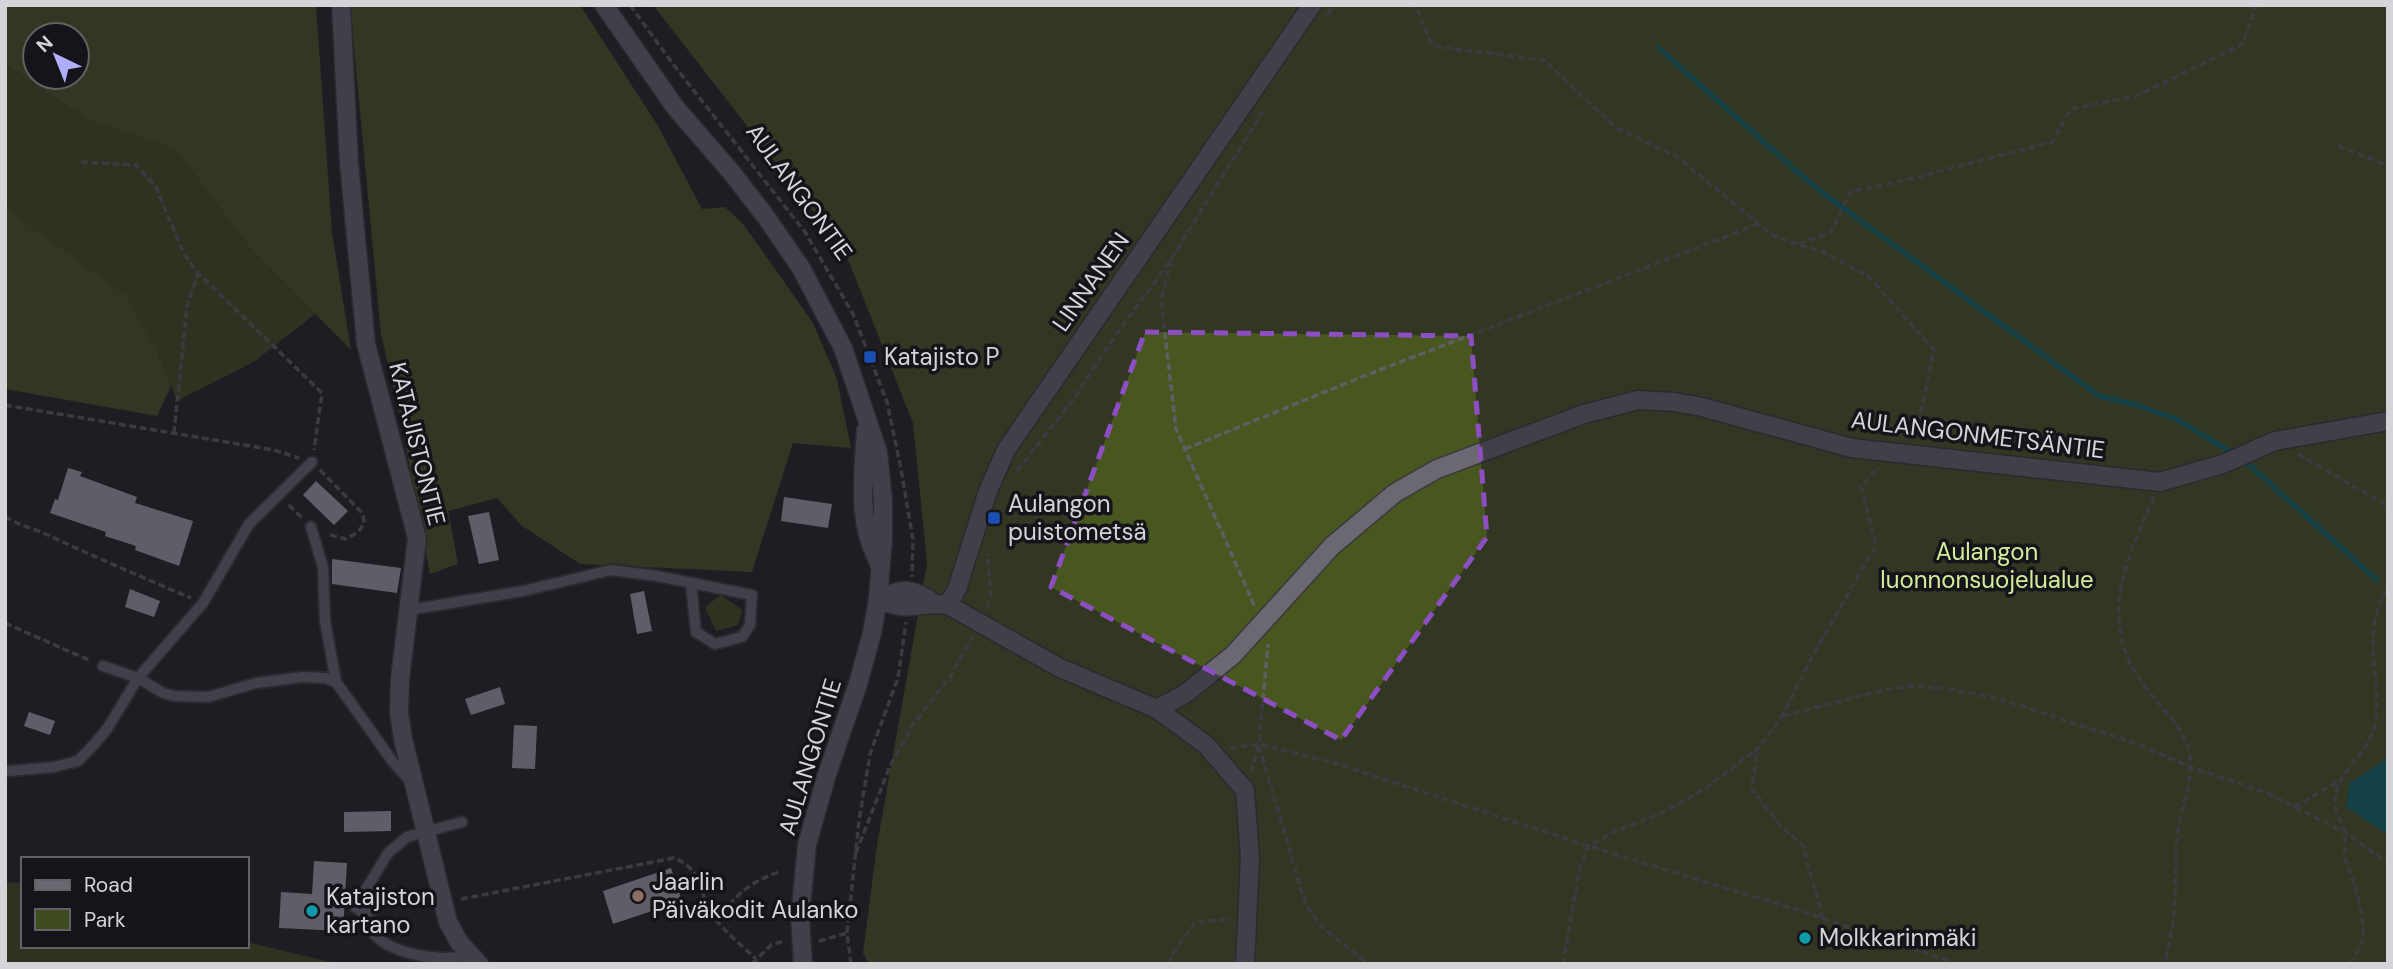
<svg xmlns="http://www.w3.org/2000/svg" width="2393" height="969" font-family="'DM Sans',sans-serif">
  <rect width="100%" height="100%" fill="#1f1d24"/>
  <!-- green -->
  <path fill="#3f4c1d" d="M5,64l83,56 87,29 74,98 66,67 -60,47 -78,40 -20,-51 -152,-145z
    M721,595l21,15 -4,15 -22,6 -11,-24z
    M5,882l18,1v63h224v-4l91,22h-333z"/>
  <!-- forest -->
  <path fill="#48571f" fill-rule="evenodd" d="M5,5h311l16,228 19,117 -102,-103 -74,-98 -87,-29 -83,-56zM35,35h42v42h-42z
    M350,5h230l78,121 44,83 23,-2 19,18 69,98 24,56 14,69 -58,-5 -41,129 -172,-8 -59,-39 -24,-27 -49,13 10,53 -28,10 -29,-153 -20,-87z
    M653,5h1735v753l-38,25 -4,24 42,28v129h-1519l-6,-11 14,-108 50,-281 -14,-141 -68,-171z
    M5,205l15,14 105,76 32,55 14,36 -14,30 -152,-27z"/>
  <!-- water -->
  <path fill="#076e72" d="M2388,758v77l-42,-28 4,-24z"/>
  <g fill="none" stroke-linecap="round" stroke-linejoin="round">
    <!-- stream -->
    <path stroke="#076e72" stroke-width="5" d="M1659,48l143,128 29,23 268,197 38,9 39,14 52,31
      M2245,461l132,119"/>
  </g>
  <!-- building -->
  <path fill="#afacb6" d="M68,468l14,4 -2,4 57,21 -2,6 58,18 -14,45 -44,-16 1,-4 -31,-10 1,-4 -56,-19 5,-14 3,1z
    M316,481l32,30 -14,14 -31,-30z
    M784,497l48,7 -4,24 -47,-7z
    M489,512l10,48 -20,4 -11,-48z
    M332,559l69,9 -4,25 -65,-9z
    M130,589l30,12 -6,16 -29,-10z
    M644,591l8,40 -15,3 -7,-40z
    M500,687l5,17 -34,11 -6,-16z
    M29,712l26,9 -5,14 -26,-9z
    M514,725l23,1 -2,43 -23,-1z
    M391,811v20l-47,1v-20z
    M314,861l33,2 -4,68 -64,-3 2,-36 31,2z
    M671,868l11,33 -69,23 -10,-33z"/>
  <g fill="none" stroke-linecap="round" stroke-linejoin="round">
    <!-- service casing -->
    <g stroke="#3a383e" stroke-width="14">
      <path id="service" d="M311,527l12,40 2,54 11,61
        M409,610l114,-19 88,-21 46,6 95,19 -2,30 -8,12 -27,7 -19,-12 -5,-48
        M103,666l35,12 25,15 11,3 34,1 48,-14 47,-6 22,1 11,4 57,80 18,20
        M9,771l45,-4 24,-6 12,-12 17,-20 31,-51 65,-75 46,-79 63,-62
        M365,891l7,3 4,7 -3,9 -9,3 -9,-6v-10l10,-6 23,-38 19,-16 55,-15
        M364,913c2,5 4,11 6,16 18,27 73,33 101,26"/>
    </g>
    <!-- minor casing -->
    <g stroke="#3a383e" stroke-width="21">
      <path id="minor" d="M341,5l8,158 17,181 51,194 -17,141 -1,34 4,26 45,183 11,20 20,22
        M878,599c32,15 41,2 70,6l112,63 97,41
        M878,599c24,-11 34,-12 56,4
        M948,605l9,-16 31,-98 18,-41 306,-445
        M1245,964l5,-106 -5,-68 -39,-45 -49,-36 28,-15 48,-39 99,-109 63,-53 42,-24 147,-55 54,-14 36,2 28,5 150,41 308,34 63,-18 52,-23 113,-20"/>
    </g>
    <!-- tertiary casing -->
    <g stroke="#3a383e" stroke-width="21">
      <path id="tertiary" d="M604,5l71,102 57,66 34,44 35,51 42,80 35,104 5,48v39l-5,60 -6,34 -14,51 -31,90 -20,71 -7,72 3,47
        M866,430c-2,32 -7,77 3,108 2,9 7,17 10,26"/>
    </g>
    <!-- path -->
    <path stroke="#605e65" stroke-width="3.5" stroke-dasharray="7 3.5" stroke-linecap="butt" d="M630,5l43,59 132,168 48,82 34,88 14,67 12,71 -1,37
      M1407,5l11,6 14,35 112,14 72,68 60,28 99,81 51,16 44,25 64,72 -15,71 -14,17
      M1327,14l8,-9
      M2338,146l39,15 11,6
      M81,162l55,3 20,22 28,67 14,19 124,120 -8,57
      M1799,244l32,-12 19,-40 52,-11 150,-39 19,-33 65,-13 107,-52 13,-39
      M1171,260l-10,40 15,129 79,178
      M5,405l269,45 25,8
      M174,433l13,-127 11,-33
      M1185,449l179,-73 395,-152
      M2298,454l90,52
      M320,470l43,44 1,10 -6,8 -12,7 -19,-5
      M1017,471l58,-74 33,-51 64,-88 91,-147
      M2154,497c-29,65 -58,125 -9,190 17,22 37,37 44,65 6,25 -8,55 -11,79 -4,30 -1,61 -5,91 -2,14 -6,28 -8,42
      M289,505l14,14
      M5,516c14,10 30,13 45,20 47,22 94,42 141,62
      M987,607l4,-10 -4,-44
      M5,623l86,38
      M1784,716l103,-27 26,-3 37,3 50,10 137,45 53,23 77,26 79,40 42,30
      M1259,746l47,160 17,22 45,36
      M1230,748l29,-4 79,20 250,82 213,65 157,53
      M1251,772l8,-28 9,-100
      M2294,807l47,-27
      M856,853l34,-87 24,-43 36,-46 23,-41
      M461,899l213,-41c33,13 23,40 42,62 12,14 27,27 40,39
      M388,903h37
      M1823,919l-20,-73 -24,-22 -27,-35 5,-39 25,-34 31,-61 63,-110 -15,-58 18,-20
      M717,922c15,-25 34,-41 62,-50
      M819,941l28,-8
      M752,964l19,-19 13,-4
      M851,964l-4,-31 12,-112 11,-67 28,-76 8,-56
      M1170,964l1,-8 25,-34 35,-3
      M1563,964l16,-92 9,-26 30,-16 42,-16 46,-26 51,-39
      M2350,964c4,-8 10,-16 12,-24 4,-18 -4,-41 -9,-58 -2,-9 -7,-17 -8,-25 -1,-7 1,-15 0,-22 -1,-12 -11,-22 -10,-35 3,-30 34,-47 40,-75 8,-45 -16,-94 13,-136"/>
    <!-- service -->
    <use href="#service" stroke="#6b6871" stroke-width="10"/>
    <!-- minor -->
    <use href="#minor" stroke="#6b6871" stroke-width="18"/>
    <!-- tertiary -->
    <use href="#tertiary" stroke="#6b6871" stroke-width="18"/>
  </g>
  <!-- marked area -->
  <path d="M0 0H2393V969H0ZM1145,332l326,4 16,201 -146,203 -290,-153z" fill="#1f1d24" fill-opacity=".55" fill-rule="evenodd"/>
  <path fill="none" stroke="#8d4ec4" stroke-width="5" stroke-dasharray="14 9" stroke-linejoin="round" d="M1145,332l326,4 16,201 -146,203 -290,-153z"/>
  <!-- markers -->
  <g fill="#1a4fb4" stroke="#15141a" stroke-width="2.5">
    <rect x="863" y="350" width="14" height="14" rx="3.5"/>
    <rect x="987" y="511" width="14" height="14" rx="3.5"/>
  </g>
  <circle fill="#8d6e63" stroke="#15141a" stroke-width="2.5" cx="638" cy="896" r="7"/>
  <g fill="#0f9aa8" stroke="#15141a" stroke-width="2.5">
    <circle cx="312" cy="911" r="7"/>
    <circle cx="1805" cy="938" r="7"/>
  </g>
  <g text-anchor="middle" stroke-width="7" stroke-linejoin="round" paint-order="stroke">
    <!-- street labels -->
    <g font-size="24" fill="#d5d4d9" stroke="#15141a">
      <text transform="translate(799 192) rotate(54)" y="8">AULANGONTIE</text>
      <text transform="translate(1091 282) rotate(-55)" y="8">LINNANEN</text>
      <text transform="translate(1978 435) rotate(7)" y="8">AULANGONMETSÄNTIE</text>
      <text transform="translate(417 444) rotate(76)" y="8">KATAJISTONTIE</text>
      <text transform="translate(810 757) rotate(-73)" y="8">AULANGONTIE</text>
    </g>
    <!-- poi labels -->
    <g font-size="24" fill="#d5d4d9" stroke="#15141a" text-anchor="start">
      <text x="884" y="365">Katajisto P</text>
      <text x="1008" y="512">Aulangon<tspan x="1008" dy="28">puistometsä</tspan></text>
      <text x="652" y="890">Jaarlin<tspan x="652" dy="28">Päiväkodit Aulanko</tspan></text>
      <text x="326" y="905">Katajiston<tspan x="326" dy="28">kartano</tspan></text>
      <text x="1819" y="946">Molkkarinmäki</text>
    </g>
    <!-- park labels -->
    <g font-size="24" fill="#d4ed99" stroke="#15141a">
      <text x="1987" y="560">Aulangon<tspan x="1987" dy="28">luonnonsuojelualue</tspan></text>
    </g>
  </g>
  <!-- border -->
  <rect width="2393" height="969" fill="none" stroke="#d5d4d9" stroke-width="14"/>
  <!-- legend -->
  <rect x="21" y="857" width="228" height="91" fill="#15141a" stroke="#626166" stroke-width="2"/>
  <rect x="35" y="880" width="35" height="10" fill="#6b6871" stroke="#626166" stroke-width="2"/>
  <text x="84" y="892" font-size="21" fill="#d5d4d9">Road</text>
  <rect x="35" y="909" width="35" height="21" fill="#3f4c1d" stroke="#626166" stroke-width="2"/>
  <text x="84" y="927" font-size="21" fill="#d5d4d9">Park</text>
  <!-- north arrow -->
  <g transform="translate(56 56) rotate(317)"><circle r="33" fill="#15141a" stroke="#626166" stroke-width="2"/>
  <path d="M0-5L12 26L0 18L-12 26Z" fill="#afaefa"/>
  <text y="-10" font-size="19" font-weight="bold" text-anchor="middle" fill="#d5d4d9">N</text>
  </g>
</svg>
